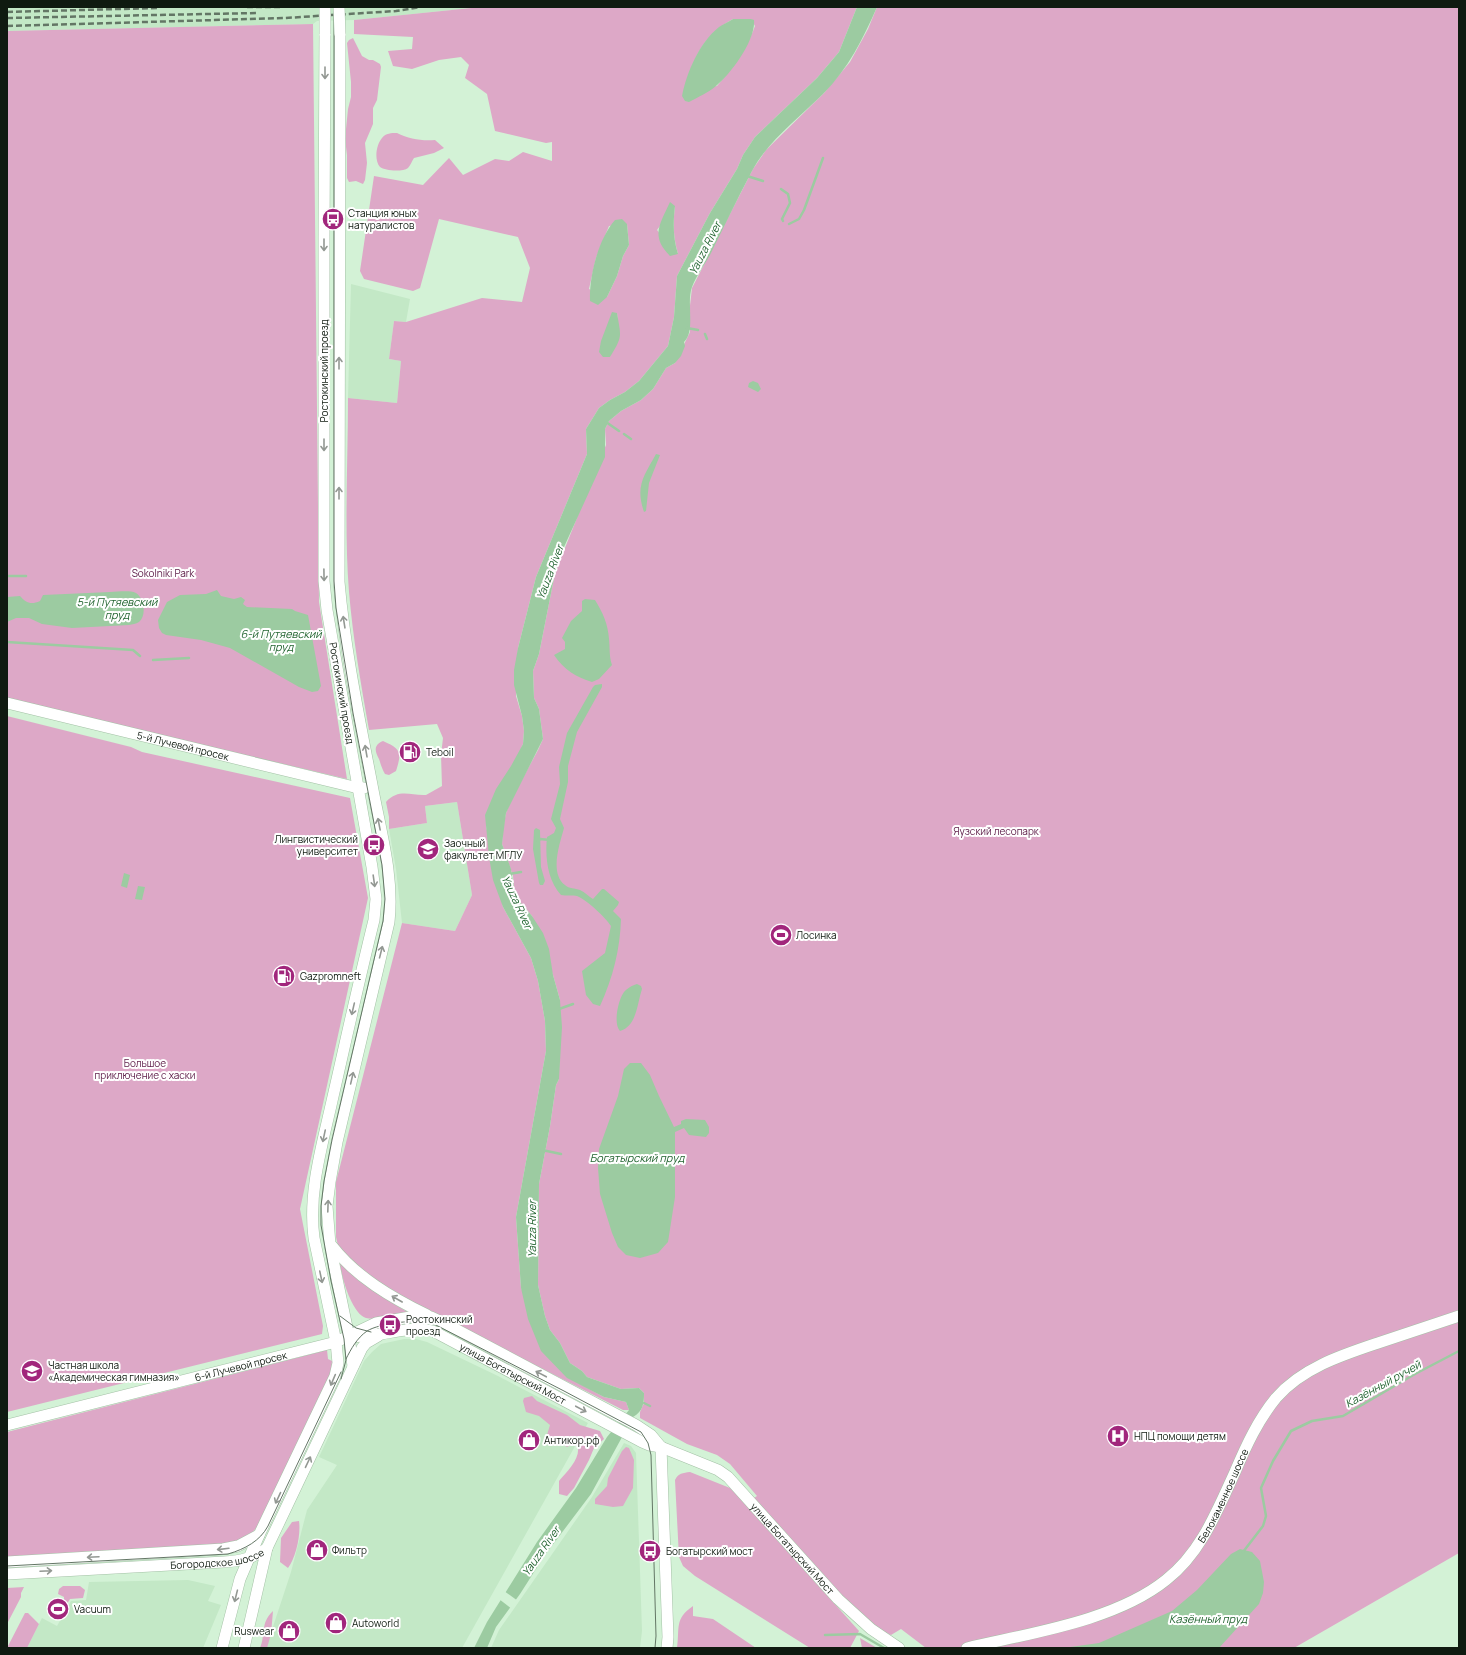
<svg xmlns="http://www.w3.org/2000/svg" width="1466" height="1655" font-family="Manrope,sans-serif">
  <rect width="100%" height="100%" fill="#d3f2d6"/>
  <!-- built -->
  <path fill="#c3e8c6" d="M7,7h474l-127,13 -37,1 -4,3 -306,7z
    M351,284l59,15 -4,23 -12,-1 -5,38 12,2 -4,42 -49,-5z
    M457,802l15,93 -17,36 -53,-8 -6,-54 -7,-40 38,-6 -2,-17z
    M404,1339h12l11,3 71,34 90,47 -126,225h-196l25,-76 16,-62 30,-45 -18,-8 45,-96 8,-9 9,-8z
    M624,1443l7,3 5,7 5,148 1,30 -2,17h-149l8,-18 93,-133z
    M188,1580l27,6 -7,15 13,4 -18,43h-176l15,-30 15,8 14,-25 15,-1 3,-18z"/>
  <!-- green -->
  <path fill="#dda8c7" fill-rule="evenodd" d="M481,7h376l-18,45 -22,26 -62,59 -12,18 -6,14 -27,44 -33,63 -3,41 -6,29 -29,35 -14,11 -15,8 -11,8 -13,21 1,25 -51,123 -18,71 -2,48 6,20 2,15 -1,13 -37,82 17,81 28,51 7,23 7,40 1,30 -30,166 5,71 46,89 37,20 22,5 3,8h-6l-200,-102 -51,-30 -33,-28 -3,-13v-55l66,-259 53,8 17,-36 -15,-93 -32,4 2,17 -38,6v-12l-3,-15c13,-14 25,-6 40,-7l16,-9 -1,-31 2,-17 -6,-14 -68,6c-8,-46 -16,-91 -20,-138 -5,-64 -1,-130 -1,-194l49,5 4,-42 -12,-2 5,-38 12,1 76,-24 40,4 8,-34 -12,-31 -79,-18 -19,69 -7,3 -49,-12 -4,-8 14,-95 49,9 26,-27 14,17 32,-16 14,2 14,-9 29,9v-19l-6,1 -51,-12 -8,-37 -22,-16 4,-13 -8,-8 -22,3 -27,9 -19,-3 -5,-15 24,-2 1,-12 -59,-3v-14zM733,19h18l4,7c-10,26 -20,39 -38,60l-33,4c10,-32 18,-54 49,-71zM675,206c-2,17 -2,31 3,48l-21,-24zM627,224l2,21 -6,11 -6,20 -10,21 -18,-8 7,-31 13,-32zM617,313l1,10 -8,34z
    M877,7h582v1546l-165,95h-368l-25,-19 -10,6 -19,-9 -33,-33 -85,-95 3,-2 -27,-32 -13,-9 -30,-11 -47,-26v-6l4,-9v-10l-5,-5 -18,1 -34,-12 -5,-6 -12,-8 -10,-20 -10,-13 -5,-14 -7,-31 1,-101 11,-58 6,-41 3,-6 1,-79 -7,-25 -21,-59 -12,-14 -6,-13 -1,-13 -11,-32 1,-15 3,-16 5,-13 27,-50 5,-11 -4,-30 -5,-11 -1,-27 6,-17 16,-81 51,-128 -1,-16 4,-8 12,-10 20,-11 12,-11 13,-21 9,-5 15,-31 -1,-18 3,-26 61,-119 13,-19 58,-57 26,-31 18,-33z
    M313,24l6,578 28,177 -340,-80v-668z
    M353,38l9,18 7,4h4l7,4 1,3 -4,33 -4,8v16l-8,19 2,20 -2,17 -2,4 -7,-3 -7,1 -2,-4v-23l-2,-16 3,-30 3,-12v-15l-4,-39 2,-3z
    M397,133c12,6 24,8 38,7l9,8 -10,5 -20,5c-2,3 -4,8 -6,10 -5,4 -23,3 -28,-1 -6,-7 -4,-22 2,-29 4,-5 9,-5 15,-5z
    M7,716l124,31 11,5 208,46 18,100 -68,311 23,117 -1,8 -315,78z
    M383,741c18,8 19,11 13,30l-7,4 -4,-1c-3,-5 -4,-9 -6,-15 -4,-7 -6,-14 4,-18z
    M340,1263c21,20 44,35 69,50 -11,1 -33,8 -43,5 -14,-4 -25,-42 -26,-55z
    M327,1350l1,9 4,2 -1,16 -69,143c-11,16 -17,21 -36,24l-219,15v-127z
    M532,1396l5,5 30,14 13,10 20,6 4,8 -10,9 -5,12 -15,28 -7,8 -8,-2v-13c8,-10 21,-21 19,-35l-5,-2 -6,3 -20,-12 3,-10 -11,-9 -13,-4 -3,-11 1,-3z
    M626,1447l3,1 5,12 -1,28 -10,18 -10,1 -18,-3v-5l12,-13 1,-8 14,-27z
    M690,1472l40,16 7,7 122,136 -9,17h-40l-115,-72 -12,-10 -4,-9 -4,-77c3,-7 8,-7 15,-8z
    M299,1521c2,14 -3,36 -11,47l-8,-6 1,-24 11,-16z
    M63,1586h17l5,4 -2,8 -13,1 -3,5 -3,-2v-5l-6,-3 1,-5z
    M24,1587l-3,6v4l-14,27v-36z
    M693,1606v10l20,3 43,29h-79c3,-20 -3,-29 16,-42z
    M273,1611l-2,23 -4,14h-7c6,-14 0,-25 13,-37z
    M25,1613h3l11,11 -12,24h-20z
    M860,1638l17,10h-15z"/>
  <!-- water -->
  <path fill="#9ccba1" d="M857,7h20c-14,32 -29,62 -54,87 -23,23 -56,48 -71,77 -15,28 -28,56 -42,84 -6,11 -14,21 -18,32 -6,16 4,44 -8,55l1,4 -4,10 -6,7 -9,5 -13,21 -12,11 -20,11 -12,10 -4,8v28l-41,90 -9,26 -16,81 -6,17 1,27 5,11 4,30 -37,74 -4,31 9,25 3,20 6,13 12,14 11,17 6,16 4,26 7,25 2,27 -3,52 -3,6 -6,41 -11,58 -1,101 7,31 5,14 10,13 10,20 12,8 5,6 34,12 18,-1 5,5c0,11 -1,18 -11,24l-42,77 -46,61 -25,39 -24,33 -9,21h-13l13,-26 50,-80 39,-54 31,-51 22,-27 -3,-8 -22,-5 -37,-19 -26,-27 -13,-32 -7,-31 -5,-71 30,-166 -1,-30 -7,-40 -7,-23 -28,-51 -10,-27 -4,-23 -4,-42 11,-26 15,-23 12,-22 1,-13 -2,-15 -8,-31v-15l4,-22 18,-71 51,-123 -1,-25 13,-21 11,-8 15,-8 14,-11 29,-35 6,-29 3,-41 33,-63 27,-44 6,-14 12,-18 62,-59 22,-26z
    M733,19h18l3,1c2,20 -23,54 -38,66 -8,7 -18,11 -27,16l-4,-1 -3,-5c5,-24 17,-53 37,-69 4,-3 10,-5 14,-8z
    M670,202l5,4c-2,17 -2,32 3,48l-8,2c-20,-20 -10,-32 0,-54z
    M622,219l5,5 2,21 -6,11 -6,20 -10,21 -9,8 -8,-4c-1,-24 8,-62 25,-81z
    M612,312l5,1c4,24 6,23 -7,44h-7l-4,-5 2,-11z
    M753,381l5,2 3,6 -3,3 -10,-5 1,-4z
    M656,454l4,1 -11,28 -3,28 -2,1c-9,-26 0,-36 12,-58z
    M217,590l4,6 13,3 7,-2 4,3 -2,4 4,3 45,2 3,2 13,4 13,71 -3,5 -6,1 -13,-5 -69,-39 -29,-8 -35,-5 -4,-2 -3,-5 -1,-8 9,-18 13,-7 26,-1z
    M110,592c8,0 19,-2 26,1 8,5 11,22 3,29 -3,2 -7,2 -10,3l-57,3 -30,-4 -13,-6h-13l-9,4v-25l13,-1c6,7 11,9 20,5l3,-6z
    M585,599l10,1c8,13 13,24 14,39 1,9 0,17 3,26l-13,14 -7,3c-16,-5 -28,-12 -38,-27l11,-6v-7l-3,-4 9,-17 11,-10v-10z
    M602,684v3l-25,45 -9,34v16l-8,37 4,9c-4,15 -15,45 1,57 4,4 10,3 15,5 5,2 9,7 13,9l9,-10h2l15,13 -1,3 -5,6 8,8c-1,31 -8,58 -21,87l-7,-2 -7,-9 -4,-24 23,-18 6,-27c-6,-9 -23,-25 -34,-30 -4,-1 -11,0 -16,-1 -14,-15 -16,-39 -14,-58l7,-4 2,-5 -5,-9 9,-35 -1,-17 8,-34 26,-46 2,-2z
    M536,828l4,2 1,37 4,14 -2,4h-3l-1,-2 -6,-34 1,-19z
    M124,873l6,2 -3,13 -6,-2z
    M138,886l7,1 -3,13 -7,-1z
    M637,984l4,2 1,3c-5,15 -5,37 -22,42 -7,-7 -2,-31 4,-39 4,-4 7,-6 13,-8z
    M630,1063h11l9,12 9,21 15,31 7,-3v-3l5,-2 19,1 4,7v6l-3,4 -17,-2 -5,-7 -9,4v65l-7,45 -10,11 -18,5 -14,-3 -8,-8 -6,-14 -12,-39 -2,-26 1,-19 19,-53 6,-27z
    M1240,1549l12,3 8,9 4,21 -1,11 -4,11 -40,44h-156l36,-5 73,-32 25,-21 34,-36z"/>
  <!-- pier -->
  <path fill="#d3f2d6" d="M504,1591l14,10 -6,8 -13,-10z"/>
  <g fill="none" stroke-linecap="round" stroke-linejoin="round">
    <!-- stream -->
    <path stroke="#9ccba1" stroke-width="2.5" d="M747,176l16,5
      M781,189l7,5 2,9 -8,16 1,2
      M789,224l10,-5 5,-9 19,-52
      M687,328l11,2
      M705,334l2,5
      M606,422l13,9
      M624,434l7,5
      M7,576h19
      M7,642l126,8 7,6
      M153,660l36,-2
      M538,841l2,-2 10,1
      M509,874l12,-2
      M559,1009l14,-5
      M542,1150l19,4
      M644,1403l6,3
      M1243,1552l20,-26 3,-10 -5,-28 12,-27 18,-30 21,-10 31,-5 72,-42 44,-23
      M825,1635l35,-1 24,14"/>
    <!-- secondary casing -->
    <g stroke="#a4c1a6" stroke-width="12">
      <g id="secondary">
        <path d="M340,34l-1,548c6,69 21,140 34,208 8,43 21,87 16,132l-52,220 -7,40 -3,24 3,39 19,92 4,29"/>
        <path id="s1" d="M7,703l347,84 10,1"/>
        <path d="M332,1246c24,31 60,52 95,69"/>
        <path id="s2" d="M350,1337c10,-1 21,-1 31,-3 18,-3 34,-7 52,-3l209,111 7,3 12,2 57,23 10,7 110,122 33,30 28,19"/>
        <path id="s3" d="M7,1425l329,-83 40,-19 40,-7 15,1 15,7 190,101 15,10 10,12"/>
        <path d="M661,1447l7,190 -1,11"/>
        <path d="M7,1562l216,-13 15,-3 21,-11 76,-159 3,-13 -2,-21 -22,-104c-6,-46 8,-92 18,-137 14,-61 27,-121 42,-181l2,-21 -4,-32 -45,-257 -3,-29v-345l1,-202"/>
        <path id="s4" d="M7,1574l217,-12c17,-1 30,-4 43,-14l95,-200 4,-5 12,-7"/>
        <path d="M222,1648l18,-69 19,-44"/>
        <path d="M244,1648l23,-100"/>
        <path id="s5" d="M967,1648c63,-15 148,-27 199,-68 35,-27 51,-69 69,-108 11,-26 23,-52 41,-74 26,-30 66,-43 102,-55 27,-9 54,-18 81,-27"/>
      </g>
    </g>
    <!-- secondary -->
    <use href="#secondary" stroke="#fff" stroke-width="11"/>
    <!-- tram -->
    <path stroke="#637665" stroke-width="1" d="M334,7v574l2,27 17,105 29,152 3,34 -2,22 -51,219 -8,41 -3,25v19l10,56 13,58 2,21 -5,19
      M340,1316l16,12 15,4
      M346,1359c5,-10 11,-21 21,-28 13,-8 50,-12 65,-8l132,68 77,41 7,11 3,12 5,181 -1,12
      M7,1566l221,-12c17,-5 32,-13 40,-28l73,-154"/>
    <!-- rail -->
    <path stroke="#637665" stroke-width="2.5" stroke-dasharray="6 3" stroke-linecap="butt" d="M247,7h34
      M7,12l150,-4
      M7,18l250,-5
      M7,26l278,-8 111,-7 24,-4"/>
    <!-- secondary-bridge casing -->
    <g stroke="#a4c1a6" stroke-width="12" stroke-linecap="butt">
      <path id="secondary-bridge" d="M325,7v27
        M339,7l1,27"/>
    </g>
    <!-- secondary-bridge -->
    <use href="#secondary-bridge" stroke="#fff" stroke-width="11"/>
  </g>
  <!-- one-way arrows -->
  <defs><path id="oneway-shaft" d="M-6 0H5M1.5-3L5.5 0L1.5 3" fill="none" stroke-width="1.6" stroke-linecap="round" stroke-linejoin="round"/></defs>
  <g stroke="#939893">
    <use href="#oneway-shaft" transform="translate(325 73) rotate(90)"/>
    <use href="#oneway-shaft" transform="translate(324 245) rotate(90)"/>
    <use href="#oneway-shaft" transform="translate(339 363) rotate(-90)"/>
    <use href="#oneway-shaft" transform="translate(324 445) rotate(90)"/>
    <use href="#oneway-shaft" transform="translate(339 493) rotate(-90)"/>
    <use href="#oneway-shaft" transform="translate(324 575) rotate(89)"/>
    <use href="#oneway-shaft" transform="translate(344 622) rotate(-99)"/>
    <use href="#oneway-shaft" transform="translate(366 751) rotate(-100)"/>
    <use href="#oneway-shaft" transform="translate(379 824) rotate(-101)"/>
    <use href="#oneway-shaft" transform="translate(374 881) rotate(82)"/>
    <use href="#oneway-shaft" transform="translate(381 952) rotate(-76)"/>
    <use href="#oneway-shaft" transform="translate(353 1009) rotate(103)"/>
    <use href="#oneway-shaft" transform="translate(352 1078) rotate(-77)"/>
    <use href="#oneway-shaft" transform="translate(324 1136) rotate(102)"/>
    <use href="#oneway-shaft" transform="translate(328 1206) rotate(-88)"/>
    <use href="#oneway-shaft" transform="translate(321 1277) rotate(78)"/>
    <use href="#oneway-shaft" transform="translate(397 1299) rotate(-150)"/>
    <use href="#oneway-shaft" transform="translate(541 1374) rotate(-152)"/>
    <use href="#oneway-shaft" transform="translate(333 1380) rotate(113)"/>
    <use href="#oneway-shaft" transform="translate(581 1409) rotate(28)"/>
    <use href="#oneway-shaft" transform="translate(308 1462) rotate(-65)"/>
    <use href="#oneway-shaft" transform="translate(278 1498) rotate(115)"/>
    <use href="#oneway-shaft" transform="translate(223 1549) rotate(173)"/>
    <use href="#oneway-shaft" transform="translate(93 1557) rotate(177)"/>
    <use href="#oneway-shaft" transform="translate(46 1571) rotate(-3)"/>
    <use href="#oneway-shaft" transform="translate(236 1596) rotate(104)"/>
  </g>
  <!-- icons -->
  <defs>
    <g id="bus-disc" transform="scale(1.15)"><circle r="9.5" fill="#a1267c" stroke="#fff"/><path d="M-5-6H5V4H4V6H2V4H-2V6H-4V4H-5ZM-3.5-4V0h7V-4ZM-3.5 1.2v1.5H-2V1.2ZM2 1.2v1.5H3.5V1.2Z" fill="#fff"/></g>
    <g id="fuel-disc" transform="scale(1.15)"><circle r="9.5" fill="#a1267c" stroke="#fff"/><path d="M-5.5-6h7V0h2V4h1.3V-2.5L3-4.5l.8-.8L6-3V5H2.5V1h-1V6h-7ZM-4.2-4.7v3.2H.2V-4.7Z" fill="#fff"/></g>
    <g id="university-disc" transform="scale(1.15)"><circle r="9.5" fill="#a1267c" stroke="#fff"/><path d="M0-5L7-2L0 1L-7-2ZM-4 1L0 2.5L4 1V4Q0 6-4 4Z" fill="#fff"/></g>
    <g id="stadium-disc" transform="scale(1.15)"><circle r="9.5" fill="#a1267c" stroke="#fff"/><path d="M0-5a6.5 5 0 1 0 0 10a6.5 5 0 1 0 0-10ZM-3.5-1.8h7v3.6h-7Z" fill="#fff"/></g>
    <g id="school-disc" transform="scale(1.15)"><circle r="9.5" fill="#a1267c" stroke="#fff"/><path d="M0-5L7-2L0 1L-7-2ZM-4 1L0 2.5L4 1V4Q0 6-4 4Z" fill="#fff"/></g>
    <g id="hospital-disc" transform="scale(1.15)"><circle r="9.5" fill="#a1267c" stroke="#fff"/><path d="M-5-5h3v3.5h4V-5h3V5h-3V1.5h-4V5h-3Z" fill="#fff"/></g>
    <g id="shop-disc" transform="scale(1.15)"><circle r="9.5" fill="#a1267c" stroke="#fff"/><path d="M-5-2.5h2.3a2.7 3.5 0 0 1 5.4 0H5L5.5 6h-11ZM-1.5-2.5h3a1.5 2.3 0 0 0-3 0Z" fill="#fff"/></g>
  </defs>
  <g fill-rule="evenodd">
    <use href="#bus-disc" x="333" y="219"/>
    <use href="#fuel-disc" x="410" y="752"/>
    <use href="#bus-disc" x="374" y="845"/>
    <use href="#university-disc" x="428" y="849"/>
    <use href="#stadium-disc" x="781" y="935"/>
    <use href="#fuel-disc" x="284" y="976"/>
    <use href="#bus-disc" x="390" y="1325"/>
    <use href="#school-disc" x="32" y="1371"/>
    <use href="#hospital-disc" x="1118" y="1436"/>
    <use href="#shop-disc" x="529" y="1440"/>
    <use href="#shop-disc" x="317" y="1550"/>
    <use href="#bus-disc" x="650" y="1551"/>
    <use href="#stadium-disc" x="58" y="1609"/>
    <use href="#shop-disc" x="336" y="1623"/>
    <use href="#shop-disc" x="289" y="1631"/>
  </g>
  <g text-anchor="middle" stroke-width="4" stroke-linejoin="round" paint-order="stroke">
    <!-- poi labels -->
    <g font-size="10" fill="#0f1a10" stroke="#fff" text-anchor="start">
      <text x="348" y="217">Станция юных<tspan x="348" dy="12">натуралистов</tspan></text>
      <text x="426" y="756">Teboil</text>
      <text x="358" y="843" text-anchor="end">Лингвистический<tspan x="358" dy="12">университет</tspan></text>
      <text x="444" y="847">Заочный<tspan x="444" dy="12">факультет МГЛУ</tspan></text>
      <text x="796" y="939">Лосинка</text>
      <text x="300" y="980">Gazpromneft</text>
      <text x="406" y="1323">Ростокинский<tspan x="406" dy="12">проезд</tspan></text>
      <text x="48" y="1369">Частная школа<tspan x="48" dy="12">«Академическая гимназия»</tspan></text>
      <text x="1134" y="1440">НПЦ помощи детям</text>
      <text x="544" y="1444">Антикор.рф</text>
      <text x="332" y="1554">Фильтр</text>
      <text x="666" y="1555">Богатырский мост</text>
      <text x="74" y="1613">Vacuum</text>
      <text x="352" y="1627">Autoworld</text>
      <text x="274" y="1635" text-anchor="end">Ruswear</text>
    </g>
    <!-- street labels -->
    <g font-size="10" fill="#0f1a10" stroke="#fff">
      <text transform="translate(324 371) rotate(-90)" y="4">Ростокинский проезд</text>
      <text transform="translate(342 693) rotate(80)" y="4">Ростокинский проезд</text>
      <text dy="4" stroke="none"><textPath href="#s1" startOffset="181">5-й Лучевой просек</textPath></text>
      <text dy="4" stroke="none"><textPath href="#s3" startOffset="241">6-й Лучевой просек</textPath></text>
      <text dy="4" stroke="none"><textPath href="#s2" startOffset="174">улица Богатырский Мост</textPath></text>
      <text dy="4" stroke="none"><textPath href="#s5" startOffset="315">Белокаменное шоссе</textPath></text>
      <text dy="4" stroke="none"><textPath href="#s2" startOffset="510">улица Богатырский Мост</textPath></text>
      <text dy="4" stroke="none"><textPath href="#s4" startOffset="211">Богородское шоссе</textPath></text>
    </g>
    <!-- park labels -->
    <g font-size="10" fill="#60204b" stroke="#fff">
      <text x="163" y="577">Sokolniki Park</text>
      <text x="996" y="835">Яузский лесопарк</text>
      <text x="145" y="1067">Большое<tspan x="145" dy="12">приключение с хаски</tspan></text>
    </g>
    <!-- water labels -->
    <g font-size="11" font-style="italic" fill="#236531" stroke="#fff">
      <text transform="translate(705 248) rotate(-63)" y="4">Yauza River</text>
      <text transform="translate(550 572) rotate(-69)" y="4">Yauza River</text>
      <text x="117" y="606">5-й Путяевский<tspan x="117" dy="13">пруд</tspan></text>
      <text x="281" y="638">6-й Путяевский<tspan x="281" dy="13">пруд</tspan></text>
      <text transform="translate(517 902) rotate(65)" y="4">Yauza River</text>
      <text x="637" y="1162">Богатырский пруд</text>
      <text transform="translate(532 1229) rotate(-90)" y="4">Yauza River</text>
      <text transform="translate(1383 1384) rotate(-29)" y="4">Казённый ручей</text>
      <text transform="translate(541 1551) rotate(-55)" y="4">Yauza River</text>
      <text x="1208" y="1623">Казённый пруд</text>
    </g>
  </g>
  <!-- border -->
  <rect width="1466" height="1655" fill="none" stroke="#0f1a10" stroke-width="16"/>
</svg>
